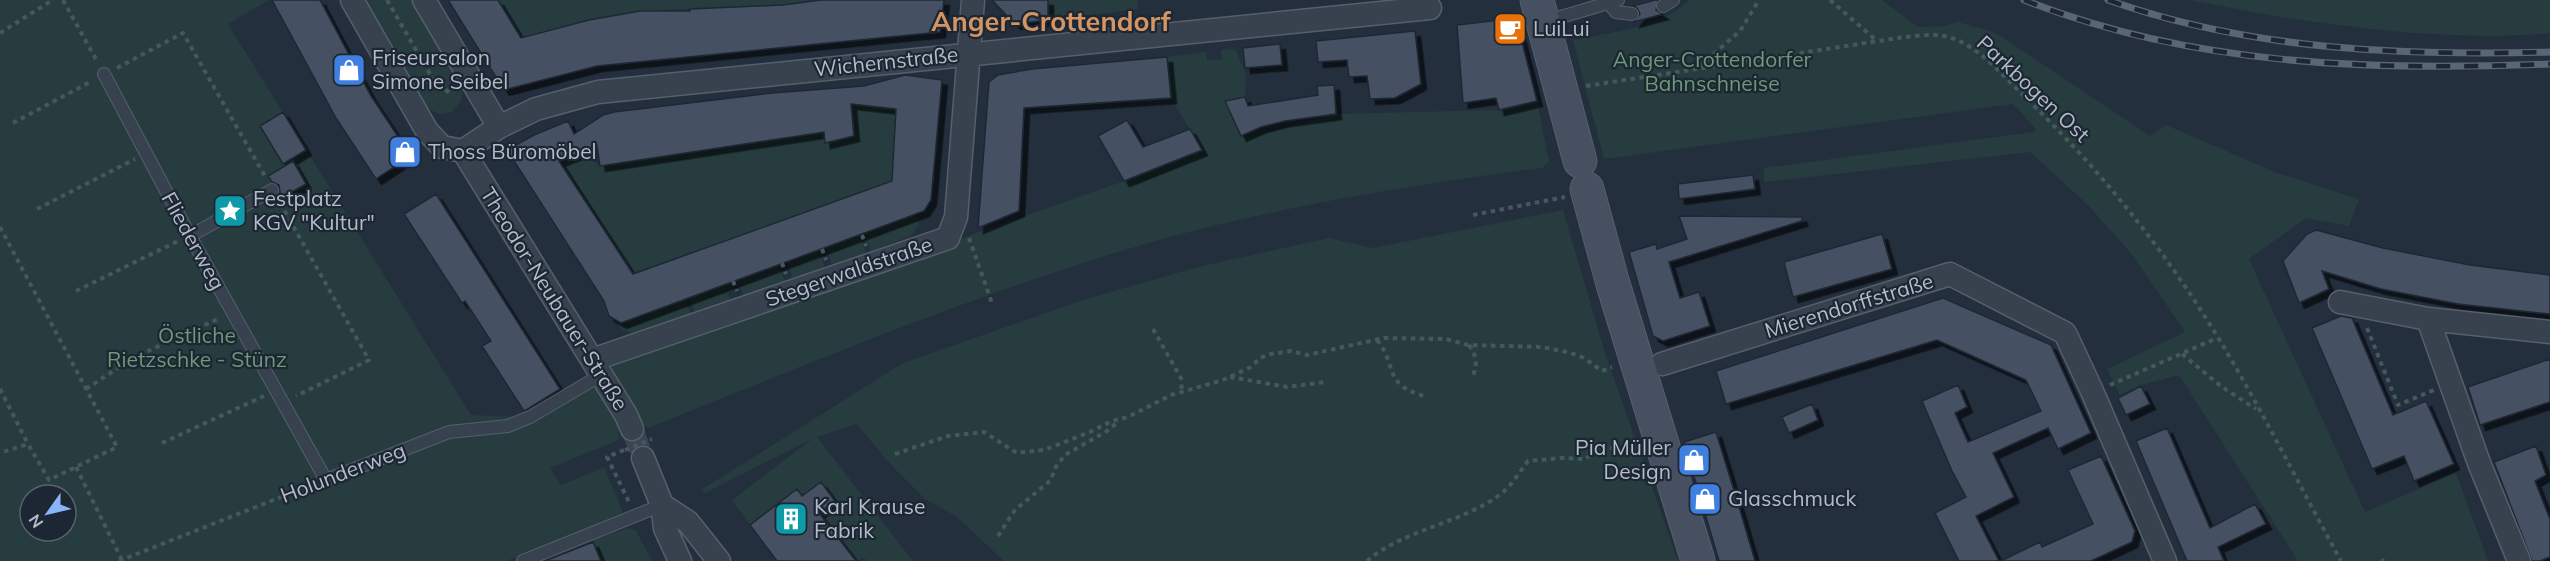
<svg xmlns="http://www.w3.org/2000/svg" width="2550" height="561" font-family="Mulish,sans-serif">
  <defs>
    <filter id="shadow"><feDropShadow dx="5.5" dy="5.5" stdDeviation="0" flood-color="#0009"/></filter>
  </defs>
  <rect width="100%" height="100%" fill="#242f3e"/>
  <!-- green -->
  <path fill="#263c3f" fill-rule="evenodd" d="M0,0h269l-41,24 243,391 47,2 8,9 72,-43 19,36 2,21 -69,28 11,17 44,-18c4,18 15,31 18,48l-117,46h-506zM30,495h36v36h-36z
    M359,0h56l48,88 -2,13 -9,11 -14,2 -16,-9z
    M498,0h323l-38,5 -143,6 -51,9 -68,19z
    M1048,0h89l1,9 -90,11z
    M1689,0h193l36,27 26,-1 14,-4 38,11 154,103 16,-11 111,48 82,26 -10,27 -43,-8 -57,41 116,253 91,-39 32,88h-190l-119,-186 -38,10 -21,10 -13,-26 78,-37 -51,-75 -45,-51 -59,-54 -266,30v-14l269,-36 3,-3 -23,-25 -409,55 -31,-119c38,-8 88,-12 116,-40z
    M2190,0h360v33c-116,10 -246,-10 -360,-33z
    M1235,49l11,25 -1,23 -19,4 15,35 5,2 90,-24 163,-4 38,-9 12,61 -7,6c-155,20 -310,46 -459,95 -148,48 -291,107 -435,165l-7,-6 -36,-57 519,-184 78,-31 -31,-52 -4,-41 39,-5 1,9 15,-2 -1,-9z
    M873,84l23,25v71l-263,94 -71,-114 19,-8 19,14 224,-34 2,11 28,-7 -5,-49z
    M1563,210l42,143 73,208h-674l-47,-44 -32,-18 -32,-32 -37,-43 -39,13 96,124h-46l-3,-3 -8,3 -37,-48 16,-12 -14,-19 -19,14 -5,-7 -47,36 -18,-25 80,-61 -107,54 -4,-3 202,-127 183,-64 112,-32 131,-29 44,10z
    M916,215l3,10 -8,11 -40,15 -6,-17z
    M859,236l7,17 -34,12 -6,-17z
    M819,250l6,18 -32,11 -6,-17z
    M779,265l6,17 -41,15 -7,-18z
    M730,282l3,9 -5,2 2,7 -35,14 -6,-17z
    M685,299l6,16 -54,19 -15,-4 -4,-6z
    M629,528l7,3 16,30h-51l-9,-21z"/>
  <!-- building -->
  <path fill="#455162" stroke="#1f2835" stroke-width="1.5" fill-rule="evenodd" filter="url(#shadow)" d="M272,0h48l51,96 40,60 -35,23 -40,-61z
    M448,0h50l23,38 68,-18 51,-9h50v-2l93,-4 38,-5h123l-4,32 -343,34 -93,24z
    M992,0h56v20l-33,4z
    M1655,0h3l-2,10 7,4 -29,8 6,-8 -3,-6 -4,-2z
    M1509,19l9,7 19,75 -38,9 -3,-12 -33,5 -6,-78z
    M1415,31l6,53 -26,14 -25,1 -3,-23 -18,1 -2,-17 -29,2 -2,-21z
    M1280,44l2,21 -37,3 -2,-20z
    M1167,57l4,41 -147,10 -5,103 -41,17 11,-146 9,-7 34,-6z
    M905,75l37,5 -11,120 -7,11 -303,112 -12,-7 -5,-15 -97,-151 27,-15 34,-14 6,13 29,-19 11,-3 158,-19 92,-7zM851,104l45,5 -4,72 -259,93 -74,-113 38,-15 3,20 224,-34 1,11 29,-7z
    M1334,85l2,29 -51,7 -24,6 -20,9 -16,-35 20,-4 3,9 70,-11 -1,-9z
    M283,112l23,38 -23,14 -23,-38z
    M1127,120l16,27 47,-18 12,21 -78,31 -26,-45z
    M293,161l13,23 -25,14 -2,-13 -7,-3 -4,-6z
    M1753,175l2,14 -76,10 -1,-15z
    M436,194l124,195 -34,21 -2,1 -42,-65 9,-5 -26,-40 -3,2 -58,-89z
    M1679,216l123,1v4l-133,41 11,36 19,-6 11,34 -47,15 -10,-5 -24,-84 27,-8 1,5 30,-10z
    M2316,230l67,18 87,17 80,10v39l-92,-10 -77,-15 -59,-18 7,18 -30,14 -16,-42 24,-27z
    M1882,234l10,35 -99,28 -9,-35z
    M1943,298l108,47 40,88 -33,16 -10,-21 -55,25 21,44 -38,19 23,45h-40l-24,-48 31,-16 -14,-26 -30,-70 36,-16 9,22 -12,6 13,29 73,-31 -15,-31 -89,-40 -211,64 -10,-33z
    M2341,316l11,2 41,97 33,-14 28,63 -40,17 -10,-25 -32,13 -60,-141z
    M2550,359v43l-70,23 -12,-38z
    M2141,386l9,18 -24,11 -8,-17z
    M1812,404l6,16 -29,13 -7,-16z
    M2167,428l43,100 45,-24 11,20 -48,23 6,14h-37l-23,-54 -28,-66z
    M1716,432l24,78 15,51h-36l-35,-119z
    M2536,446l10,29 -11,6 15,38v38l-10,4h-8l-38,-99z
    M2101,456l34,75 -3,11 -41,19h-90l39,-19 2,5 51,-23 -25,-54z
    M821,482l14,19 -16,12 37,48h-79l-27,-36 47,-36 5,7z
    M593,542l8,19h-56z"/>
  <g fill="none" stroke-linecap="round" stroke-linejoin="round">
    <!-- street-tunnel -->
    <path stroke="#3a4453" stroke-width="22" stroke-dasharray="22 11" stroke-linecap="butt" d="M632,429l11,29"/>
    <!-- lane casing -->
    <g stroke="#565f6c" stroke-width="14">
      <path id="lane" d="M1606,0l10,12 16,2
        M1663,6l10,-6
        M1544,22l74,-22
        M104,74l86,162 136,244 123,-48 59,-6 22,-9 71,-42
        M190,236l82,-46
        M523,561l139,-56"/>
    </g>
    <!-- street casing -->
    <g stroke="#565f6c" stroke-width="25">
      <path id="street" d="M352,0l75,131 15,16 21,4 163,264 6,14
        M424,0l75,127
        M463,151l36,-24 37,-18 62,-17 832,-84
        M2340,302l88,17 122,13
        M2428,319l51,144 40,98
        M592,360l356,-122 8,-21 17,-217
        M1662,364l288,-90 115,59 27,58 73,170
        M643,458l19,47 3,23 15,33
        M662,505l26,17 31,39"/>
    </g>
    <!-- secondary casing -->
    <g stroke="#565f6c" stroke-width="35">
      <path id="secondary" d="M1537,0l43,161
        M1587,189l26,95 85,277"/>
    </g>
    <!-- path -->
    <path stroke="#44595c" stroke-width="4" stroke-dasharray="4.5 4.5" stroke-linecap="butt" d="M63,0l35,63
      M387,0l47,81 16,12
      M1830,0l46,40
      M0,33l51,-32
      M1700,66l40,-35 19,-31
      M117,68l66,-35 83,145
      M1586,86l312,-48c16,-2 35,-5 50,-1 29,7 54,38 75,58 60,58 114,121 161,190 60,87 106,184 157,276
      M13,123l79,-42
      M280,203l89,157 -73,36
      M37,209l98,-50
      M1473,215l92,-18
      M0,227l117,220 -68,33 -21,-36 -28,9
      M862,235l4,11
      M969,238l24,68
      M822,249l4,11
      M782,263l4,11
      M733,281l4,10
      M76,291l102,-50
      M2367,328l31,77 36,-15
      M1153,329l29,51 -1,12
      M1377,340c21,26 5,44 47,56
      M1469,345c7,10 9,19 4,30
      M2182,354l40,33 34,22
      M1230,377l57,10 38,-5
      M2110,385l107,-47
      M0,389l28,55
      M86,389l49,-32 85,-39
      M162,443l102,-47
      M624,450l-17,7 22,45
      M895,454l53,-18 36,-4 33,21 27,-3 46,-18 22,-11 16,-4 43,-22 52,-15 28,-13 9,-9 11,-4 20,-3 16,4 77,-17 62,1 22,6 74,2 29,6 13,5 18,13 10,-4
      M76,467l46,93
      M998,536l17,-26 36,-30 4,-12 10,-13 42,-24 12,-10
      M2382,559l1,2
      M119,561l195,-77
      M1367,561c39,-33 95,-37 135,-68 10,-8 18,-22 26,-32l34,-3 23,1 18,-12 19,2 14,-8"/>
    <!-- lane -->
    <use href="#lane" stroke="#38414e" stroke-width="12"/>
    <!-- street -->
    <use href="#street" stroke="#38414e" stroke-width="22"/>
    <!-- secondary -->
    <use href="#secondary" stroke="#465061" stroke-width="33"/>
    <!-- rail casing -->
    <g stroke="#5a6575" stroke-width="7">
      <path id="rail" d="M2024,0c168,66 348,71 526,64
        M2108,0c141,50 294,56 442,52"/>
    </g>
    <!-- rail -->
    <use href="#rail" stroke="#1d2633" stroke-width="4.5" stroke-dasharray="14" stroke-linecap="butt"/>
    <!-- path-bridge -->
    <path stroke="#44595c" stroke-width="4" stroke-dasharray="4.5 4.5" stroke-linecap="butt" d="M625,450l27,-11"/>
  </g>
  <!-- icons -->
  <defs>
    <g id="cafe-square" transform="scale(1.725)"><rect x="-9" y="-9" width="18" height="18" rx="4" fill="#e8710a" stroke="#1d2633"/><path d="M-5.5-4.5H6V0H3Q3 3.5 0 3.5H-2.5Q-5.5 3.5-5.5 0ZM3-3.2v2h1.7v-2ZM-6 4.5H4V6H-6Z" fill="#fff"/></g>
    <g id="shop-square" transform="scale(1.725)"><rect x="-9" y="-9" width="18" height="18" rx="4" fill="#3f7fe0" stroke="#1d2633"/><path d="M-5-2.5h2.3a2.7 3.5 0 0 1 5.4 0H5L5.5 6h-11ZM-1.5-2.5h3a1.5 2.3 0 0 0-3 0Z" fill="#fff"/></g>
    <g id="sight-square" transform="scale(1.725)"><rect x="-9" y="-9" width="18" height="18" rx="4" fill="#0f9aa8" stroke="#1d2633"/><path d="M0-6L1.8-2.2L6-1.7L2.9 1.2L3.7 5.4L0 3.3L-3.7 5.4L-2.9 1.2L-6-1.7L-1.8-2.2Z" fill="#fff"/></g>
    <g id="building-square" transform="scale(1.725)"><rect x="-9" y="-9" width="18" height="18" rx="4" fill="#0f9aa8" stroke="#1d2633"/><path d="M-4-6H4V6H1V3H-1V6H-4ZM-2.5-4.3h1.7v1.8h-1.7ZM.8-4.3h1.7v1.8H.8ZM-2.5-1h1.7V.8h-1.7ZM.8-1h1.7V.8H.8Z" fill="#fff"/></g>
  </defs>
  <g fill-rule="evenodd">
    <use href="#cafe-square" x="1510" y="29"/>
    <use href="#shop-square" x="349" y="70"/>
    <use href="#shop-square" x="405" y="152"/>
    <use href="#sight-square" x="230" y="211"/>
    <use href="#shop-square" x="1694" y="460"/>
    <use href="#shop-square" x="1705" y="499"/>
    <use href="#building-square" x="791" y="519"/>
  </g>
  <g text-anchor="middle" stroke-width="4.5" stroke-linejoin="round" paint-order="stroke">
    <!-- poi labels -->
    <g font-size="21" fill="#b4bcc9" stroke="#1d2633" text-anchor="start">
      <text x="1533" y="36">LuiLui</text>
      <text x="372" y="65">Friseursalon<tspan x="372" dy="24">Simone Seibel</tspan></text>
      <text x="428" y="159">Thoss Büromöbel</text>
      <text x="253" y="206">Festplatz<tspan x="253" dy="24">KGV "Kultur"</tspan></text>
      <text x="1671" y="455" text-anchor="end">Pia Müller<tspan x="1671" dy="24">Design</tspan></text>
      <text x="1728" y="506">Glasschmuck</text>
      <text x="814" y="514">Karl Krause<tspan x="814" dy="24">Fabrik</tspan></text>
    </g>
    <!-- park labels -->
    <g font-size="21" fill="#6b9a76" stroke="#1d2633">
      <text x="1712" y="67">Anger-Crottendorfer<tspan x="1712" dy="24">Bahnschneise</tspan></text>
      <text x="197" y="343">Östliche<tspan x="197" dy="24">Rietzschke - Stünz</tspan></text>
    </g>
    <!-- street labels -->
    <g font-size="21" fill="#b4bcc9" stroke="#1d2633">
      <text transform="translate(886 62) rotate(-6)" y="7">Wichernstraße</text>
      <text transform="translate(2033 89) rotate(43)" y="7">Parkbogen Ost</text>
      <text transform="translate(193 241) rotate(61)" y="7">Fliederweg</text>
      <text transform="translate(849 272) rotate(-19)" y="7">Stegerwaldstraße</text>
      <text transform="translate(554 299) rotate(58)" y="7">Theodor-Neubauer-Straße</text>
      <text transform="translate(1849 306) rotate(-17)" y="7">Mierendorffstraße</text>
      <text transform="translate(343 473) rotate(-21)" y="7">Holunderweg</text>
    </g>
    <!-- district labels -->
    <g font-size="27" font-weight="bold" fill="#d59563" stroke="#1d2633">
      <text x="1051" y="31">Anger-Crottendorf</text>
    </g>
  </g>
  <!-- north arrow -->
  <g transform="translate(48 513) rotate(236)"><circle r="28" fill="#1d2633" stroke="#59626f" stroke-width="1.5"/>
  <path d="M0-4.5L10 22L0 15L-10 22Z" fill="#8ab4f8"/>
  <text y="-9" font-size="16" font-weight="bold" text-anchor="middle" fill="#b4bcc9">N</text>
  </g>
</svg>
